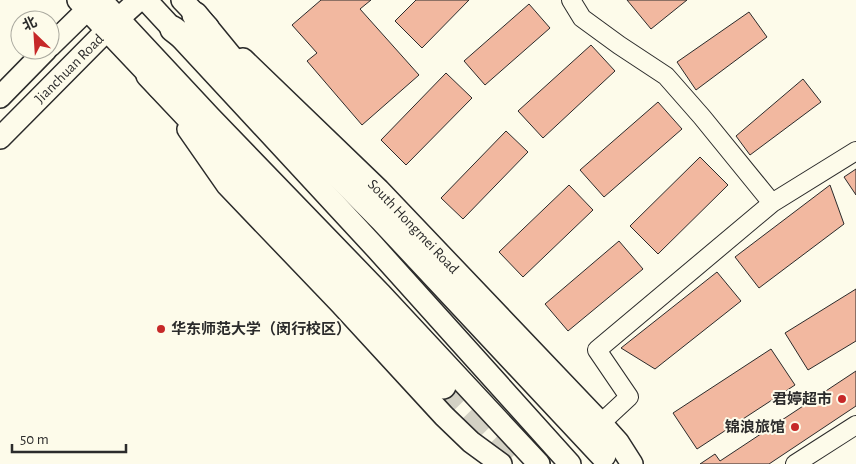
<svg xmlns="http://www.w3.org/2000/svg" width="856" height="464" font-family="'Alegreya Sans','Noto Sans SC',sans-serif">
  <rect width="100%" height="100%" fill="#fdfbea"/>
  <!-- building -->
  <path fill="#f2b8a0" stroke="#2b2b2b" d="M321,0h50l-11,9 59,66 -57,50 -55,-64 10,-8 -25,-28z
    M416,0h53l-47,48 -27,-27z
    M627,0h60l-36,29z
    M529,4l21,24 -65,57 -21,-24z
    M749,12l18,25 -71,53 -19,-28z
    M591,45l24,26 -72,67 -25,-27z
    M446,73l26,25 -66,67 -25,-25z
    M803,79l18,23 -71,53 -14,-19z
    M658,102l24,27 -78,68 -24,-27z
    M506,131l22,21 -65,67 -22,-21z
    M700,157l28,28 -70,69 -28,-28z
    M856,169v26l-12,-18z
    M569,185l24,25 -70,67 -24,-25z
    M830,185l14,39 -85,64 -24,-31z
    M619,241l24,28 -75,62 -23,-27z
    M717,272l24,29 -86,68 -34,-21z
    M856,289v52l-48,29 -23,-37z
    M771,349l24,36 -98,64 -24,-36z
    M856,371v35l-87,58h-69l15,-10 5,7z"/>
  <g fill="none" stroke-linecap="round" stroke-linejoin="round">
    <!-- highway-tunnel -->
    <path stroke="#d3d1c4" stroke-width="25" stroke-dasharray="25 12" stroke-linecap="butt" d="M443,386l76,78"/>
    <!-- minor casing -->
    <g stroke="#2b2b2b" stroke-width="20">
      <path id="minor" d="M571,0l11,18 37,27 47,31 36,41 70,86
        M601,423l28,-26 -32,-47 175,-147 84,-52
        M795,464l61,-39"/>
    </g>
    <!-- major casing -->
    <g stroke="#2b2b2b" stroke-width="24">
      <g id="major">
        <path d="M78,0l71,75 10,13"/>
        <path d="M101,0l109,117 171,177 158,170"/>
        <path d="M146,0l227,245 197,219"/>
        <path d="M182,0l26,27"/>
        <path d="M50,46l46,-45"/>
        <path id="s1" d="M243,59l136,131 222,233 17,19 14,22"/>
        <path d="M0,97l46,-47"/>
        <path d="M188,129l39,56 113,118 104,113 27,26 30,22"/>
        <path id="s2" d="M0,138l118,-119 21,-19"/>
      </g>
    </g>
    <!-- highway casing -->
    <g stroke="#2b2b2b" stroke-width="28">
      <path id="highway" d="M195,15l73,89 115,116 220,235
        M173,29l54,42
        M149,75l294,311"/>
    </g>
    <!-- minor -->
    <use href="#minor" stroke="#fdfbea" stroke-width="18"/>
    <!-- major -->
    <use href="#major" stroke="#fdfbea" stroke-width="21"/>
    <!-- highway -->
    <use href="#highway" stroke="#fdfbea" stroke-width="25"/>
  </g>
  <!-- markers -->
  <g fill="#c62828" stroke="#fdfbea" stroke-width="2">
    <circle cx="161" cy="329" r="5"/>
    <circle cx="842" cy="399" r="5"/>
    <circle cx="795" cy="427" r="5"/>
  </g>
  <g text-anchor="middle" stroke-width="4" stroke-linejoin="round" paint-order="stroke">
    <!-- street labels -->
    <g font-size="15" fill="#2b2b2b" stroke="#fdfbea">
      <text dy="5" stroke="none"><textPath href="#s2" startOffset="98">Jianchuan Road</textPath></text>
      <text dy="5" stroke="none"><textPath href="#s1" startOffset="239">South Hongmei Road</textPath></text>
    </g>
    <!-- poi labels -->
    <g font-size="15" font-weight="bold" fill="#2b2b2b" stroke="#fdfbea" text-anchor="end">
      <text x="171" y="334" text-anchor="start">华东师范大学（闵行校区）</text>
      <text x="832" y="404">君婷超市</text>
      <text x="785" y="432">锦浪旅馆</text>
    </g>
  </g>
  <!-- north arrow -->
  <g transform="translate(35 35) rotate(335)"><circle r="24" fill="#fdfbea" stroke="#a9a89e"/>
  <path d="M0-4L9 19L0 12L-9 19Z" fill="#c62828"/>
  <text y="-8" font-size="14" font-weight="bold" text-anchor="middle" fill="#2b2b2b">北</text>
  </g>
  <!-- scale -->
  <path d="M12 444v8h114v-8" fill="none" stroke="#2b2b2b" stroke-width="2.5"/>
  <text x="20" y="444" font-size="15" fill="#2b2b2b" stroke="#fdfbea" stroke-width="4" paint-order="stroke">50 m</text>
</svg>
